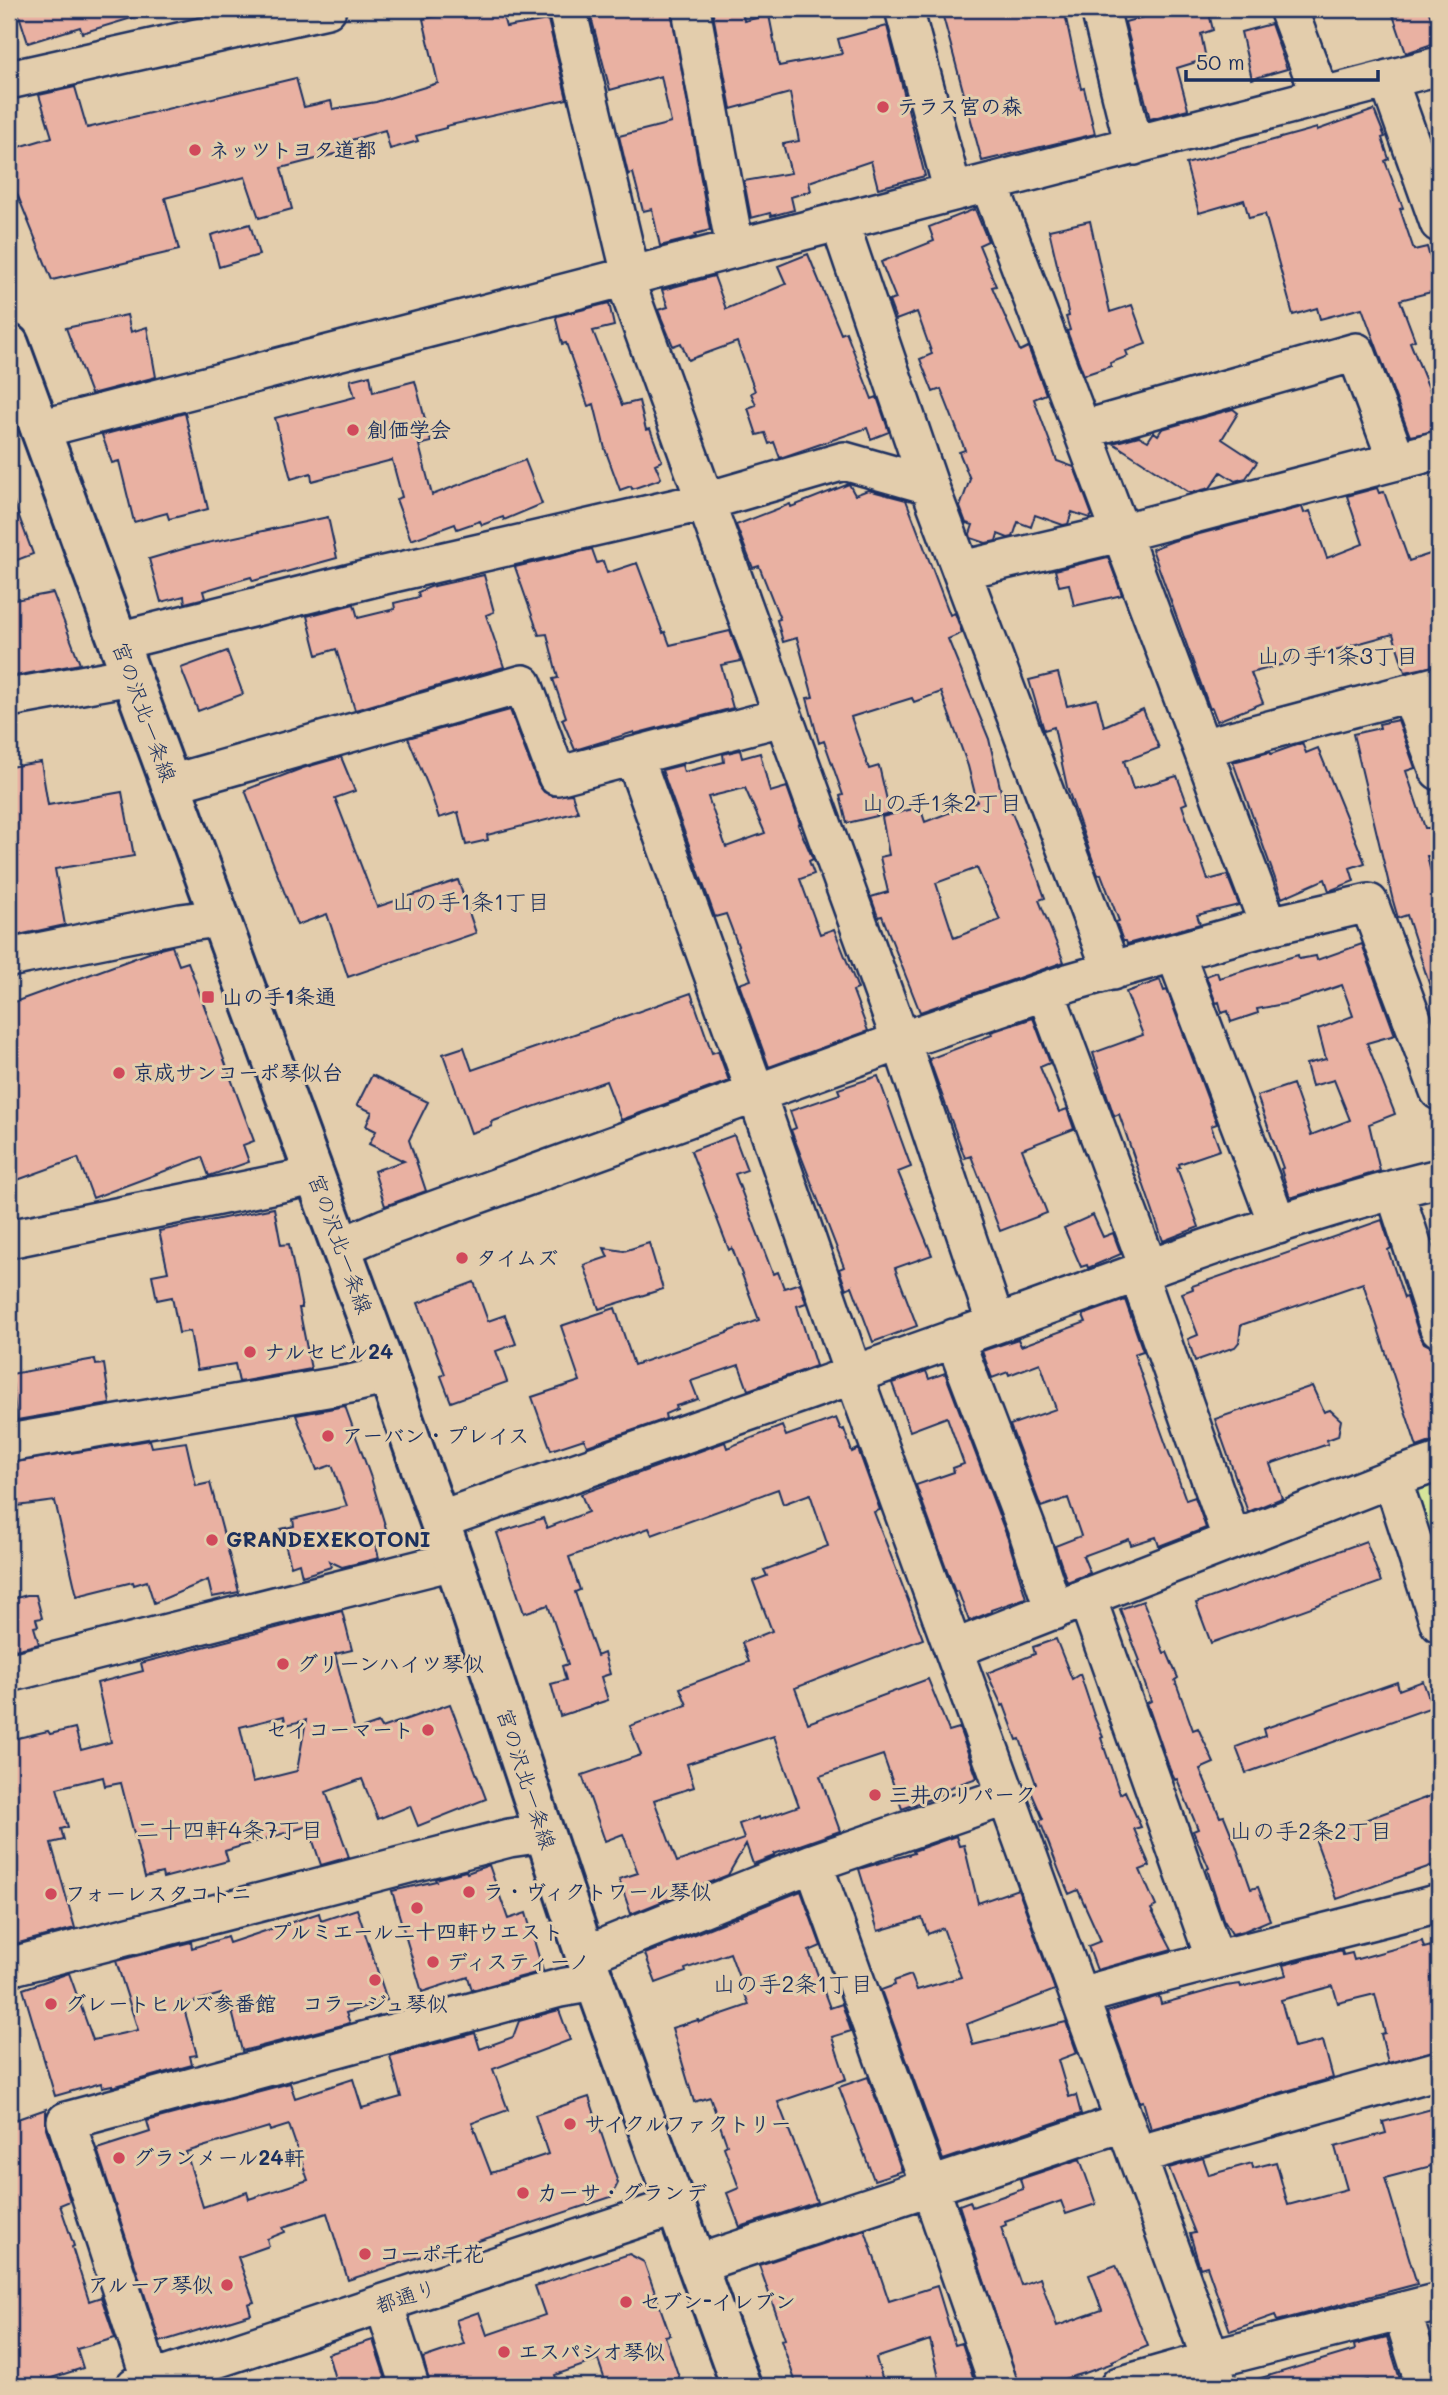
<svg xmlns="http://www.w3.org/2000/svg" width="1448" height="2395" font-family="Mali,'Klee One',sans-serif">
  <rect width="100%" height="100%" fill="#e3cdac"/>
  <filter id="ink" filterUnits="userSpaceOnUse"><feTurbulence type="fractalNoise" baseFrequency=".0143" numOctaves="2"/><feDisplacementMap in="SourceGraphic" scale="14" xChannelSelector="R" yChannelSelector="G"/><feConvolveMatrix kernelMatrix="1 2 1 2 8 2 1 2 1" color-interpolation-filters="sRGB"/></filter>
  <g filter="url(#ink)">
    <!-- green -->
    <path fill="#d6e69a" stroke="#788a7c" stroke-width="2" d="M1439,1476v100l-25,-79 11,-17z"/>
    <!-- building -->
    <path fill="#e9b1a2" stroke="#1b2f5e" stroke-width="2" fill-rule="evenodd" d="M17,9h127l1,5 -63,19 -2,-6 -52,16z
      M468,9h33l5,18 42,-7 19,79 -121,27v2l-30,8 2,5 -28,8 -5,-19 -44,13 2,9 -62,16 11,41 -33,9 -14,-41 -80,21 14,52 -127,30 -43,-106v-24l43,-13 -13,-42 36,-8 12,41 209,-50 8,29 27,-6 2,8 43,-7 62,-19 -15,-64z
      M589,9h82l39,221 -15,4 1,3 -36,9 -8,-37 -9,2 -10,-38 -5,1 -9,-38 52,-13 -10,-47 -51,14z
      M712,9h30l2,12 25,-6 10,51 63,-12 -4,-15 49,-13 38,150 -47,12 -7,-27 -62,21 2,9 -20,6 3,13 -23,6 -1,-3 -19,5 -7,-37 47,-8 -8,-29 16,-3 -9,-48 -59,16z
      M941,9h123l17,80 3,-1 11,46 -113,27z
      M1208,9l5,21 -12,4 5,25 -29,9 11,41 -38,10 -25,-97 37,-10 2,5z
      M1391,9h37l10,33 -32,11z
      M1271,24l16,45 -35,10 -11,-47z
      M1374,110l11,27 -3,1 7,21 -4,2 18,47 -3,1 14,41 13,-3 12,43 -39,10 15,40 -5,2 22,54 7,-2v36l-29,6 -48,-128 -42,11 -3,-11 -24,7 -28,-101 -16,4 -5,-18 -45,13 -13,-49 131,-36v2z
      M975,209l13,32 -9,4 17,41 -4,1 28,64 8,-4 18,47 -12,5 23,62 17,6 18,48 -2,3 -18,-6 -4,12 -5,1 -28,-10 -4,12 -13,-5 -5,15 -5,1 -10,-4 -2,7 -10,2 -15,-5 -1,-4 3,-9 -7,-2 -6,-16 10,-28 -11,-27 6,-2 -24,-61 -8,3 -13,-33 12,-5 -15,-42 -21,8 -7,-19 7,-2 -15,-37 53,-21 -5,-14z
      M1090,221l20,91 22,-7 14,39 -20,7 2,5 -18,7 1,3 -27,9 -17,-44 3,-1 -4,-13 3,-1 -20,-86z
      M250,224l9,31 -40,12 -8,-32z
      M808,254l33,80 5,-2 26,67 5,-2 12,35 -18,7 -4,-11 -87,30 -6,-16 -5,2 -4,-11 -8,2 -9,-27 8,-3 -5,-12 4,-2 -18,-49 -49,18 -7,-17 -8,3 -15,-36 10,-3 -6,-17 52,-14 12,33 60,-25 -8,-18z
      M609,303l5,23 -21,5 29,74 17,-4 7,29 4,-1 12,32 -7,3 6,14 -3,2 -26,9 -1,-3 -11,4 -15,-41 -11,-45 -6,2 -22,-63 -4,1 -6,-25 1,-3z
      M127,315l4,17 16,-5 9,50 -65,17 -25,-66z
      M370,375l3,17 42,-11 16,61 -12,3 13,50 93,-35 17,44 -38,16 -1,-3 -21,8 -2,-4 -23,8 -2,-5 -44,16 -15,-41 6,-2 -10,-37 -80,21 -1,-8 -20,6 -16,-61 80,-21 -5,-17z
      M1233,409l5,4 -16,26 35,23 -11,16 -11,3 -14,-9 -11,16 -20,5 -77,-50 26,-7 9,5 6,-9 4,3 4,-6z
      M185,413l23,96 -39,10 -2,-6 -33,9 -15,-61 -7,2 -10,-28z
      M849,484l6,11 13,-5 38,10 44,115 5,-2 7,20 -14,6 41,100 16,70 5,-1 22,54 13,36 -6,2 25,62 -144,50 -38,-96 -4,1 -7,-20 17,-5 -8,-35 9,-2 -7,-38 38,-10 5,15 52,-20 -9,-36 -27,-74 -27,10 -2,-4 -61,19 18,52 10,-3 11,47 -43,10 -7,-27 3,-1 -19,-54 -5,2 -12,-45 6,-1 -16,-59 -14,4 -6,-22 3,-1 -21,-53 -6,2 -17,-43 54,-21 1,3zM977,868l23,52 -46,18 -18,-55z
      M1377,488l2,5 5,-1 25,69 30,-10v114l-34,7 -12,-38 -142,39 12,30 -46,18 -5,-13 -2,1 -58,-160 21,-8 129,-34 2,6 6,-2 17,47 36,-14 -16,-48z
      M9,495h2l22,59 -24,9z
      M328,517l9,41 -84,23 -2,-4 -48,14 2,7 -20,5 -1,-7 -23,6 -12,-43 44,-13z
      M592,549l5,14 6,-2 4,12 30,-10 26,70 2,-1 5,13 60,-14 11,30 -20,4 12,43 -99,26v-2l-59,18 -13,-31 4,-2 -13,-38 5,-1 -11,-44 -8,1 -24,-68z
      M1108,557l14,38 -48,11 -5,-22 -10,2 -4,-16z
      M484,575l10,37 -8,3 18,52 -149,43 -19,-61 -19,6 -10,-39 47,-12 4,14 37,-9 -1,-6 25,-6 -1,-5 12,-5z
      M53,593l27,71 -71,13v-76z
      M227,651l16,43 -45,17 -17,-43z
      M1058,673l9,33 30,-7 7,27 39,-17 16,39 -35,13 9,28 44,-13 10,27 -5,2 26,75 19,-5 12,30 -42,10 3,9 -73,20 -1,-3h-3l-7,-19 3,-1 -18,-47 -3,1 -31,-88 -13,-60 -10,3 -15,-50z
      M510,710l28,74 6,8 8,4 20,-2 6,18 -91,23 1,5 -22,5 -8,-33 -19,6 -10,-30 -21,-50z
      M1398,720l17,48 -9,3 19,57h14v28h-12l12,50v96h-4l-28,-87 -9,3 -5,-17 -40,-167 27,-6 -1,-4z
      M1302,743l4,10 12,-5 47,115 -15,5 4,13 -25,10 -4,-12 -43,19 -49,-136 37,-10 1,2z
      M740,750l2,8 18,-5 10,39 17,-5 13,37 -2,1 15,34 -4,2 5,13 -14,5 20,55 14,-5 24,60 -5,2 15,40 -99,36 -30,-83 12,-4 -25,-66 -11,3 -53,-147 20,-5 2,7 40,-10 -1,-8zM745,788l20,45 -39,14 -18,-50z
      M341,757l14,34 -20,7 42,109 81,-27 18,53 -128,44 -21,-63 -30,11 -52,-135 58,-22z
      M41,762l7,43 74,-13 12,64 -79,13 10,56 -56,12v-170z
      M1362,944l33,91 -28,8 28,71 -26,10 11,47 -90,27 -9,-29 2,-1 -26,-72 36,-12 18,51 39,-15 -16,-40 -22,6 -6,-22 20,-5 -8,-30 35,-13 -11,-31 -53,18 -32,6 1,4 -27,9 -3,-11 -6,2 -3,-11 -3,1 -10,-27 11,-4 2,6 79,-23 1,4 17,-3 1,4z
      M172,946l7,19 9,-3 66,179 -11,4 6,17 -40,14 -7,-19 -109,41 -15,-40 -69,25v-179l151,-55z
      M1160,980l4,11 3,-1 50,134 -6,2 9,24 -41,14 1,3 -3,1 22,59 -36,14 -44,-127 -4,2 -2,-3 -20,-60 50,-18 -17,-43z
      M691,993l21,60 6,-2 11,30 -108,39 -15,-39 -115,41 1,4 -21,7 -28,-79 21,-7 8,23z
      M1033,1018l17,45 -10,4 19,45 8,-3 7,20 -52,20 25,64 -47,18 -29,-75 -6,2 -36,-99 63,-24 -1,-3z
      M372,1075l56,27 -19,38 17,51 -41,15 -11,-35 30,-10 -35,-17 7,-13 -10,-5 6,-14 -15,-7z
      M878,1076l33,91 -13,5 34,83 -37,13 22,58 -44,16 -21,-56 -6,3 -7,-20 5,-2 -53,-137 5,-2 -6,-17 50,-17 -2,-5z
      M734,1135l13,35 -12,4 38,100 5,-2 6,16 16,-5 6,20 -9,3 19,60 -68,24 -9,-25 -48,16 7,18 -22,7 1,3 -12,5 1,5 -79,27 -3,-7 -33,11 -19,-53 48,-16 -19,-55 54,-18 19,57 93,-32v-1l32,-12 -27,-72 -3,2 -38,-99z
      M274,1208l7,37 8,-1 13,64h-3l12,61 -72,13 -4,-18 -38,6 -7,-39 -11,2 -7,-36 -15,3 -5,-25 16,-3 -9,-41z
      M1093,1215l10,22 10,-4 8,21 -33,14 -1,-3 -6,2 -17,-39z
      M1382,1220l9,28 -3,2 16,48 3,-1 12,37 5,9 8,4 7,20v72l-22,8 -54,-164 -122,42 -2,17 -4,5 -40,14 -7,-22 10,-4 -16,-42 11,-4 -1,-3z
      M649,1243l14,46 -64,20 -15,-44 24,-8 -4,-9 20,3z
      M474,1282l14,39 17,-6 11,29 -20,7 11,31 -56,20 -10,-26 4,-2 -27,-71z
      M1125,1300l18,51 -9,3 17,49 35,97 9,-3 11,31 -47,18 -3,-9 -25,8 -2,-6 -46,17 7,17 -23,9 -12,-36 26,-10 -13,-38 -27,9 -31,-82 46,-16 -16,-46 -31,12 -1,-3 -16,6 -10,-27 36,-12 3,7 65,-24 -3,-7z
      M95,1359l1,6 8,-1 6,40 -93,16 -6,-46z
      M926,1371l3,8 16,-6 63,166 18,59 -35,12v2l-22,9 -11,-30 -3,1 -39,-107 38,-13 -1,-4 11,-4 -17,-47 -37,14 -18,-48z
      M1312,1386l12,26 6,-2 11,10 -3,16 -11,4 1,4 -58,20 12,34 -34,14 -33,-93z
      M345,1406l26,72 16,54 -14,4 6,22 -37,9 -13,-6 2,6 -29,9 -3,-13 -8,3 -10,-37 13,-3 -1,-7 54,-13 -15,-41 -15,5 -21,-55z
      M836,1418l5,12 3,-1 8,23 6,-3 22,61 -6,2 49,127 -128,49 13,35 120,-44 21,52 10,-3 18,50 -34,12 1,4 -42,15 -19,-54 -63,21 20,55 -66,23v2l-21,8 -7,-20 -18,31 -97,39 -12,-35 19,-6 -15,-39 -18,7 -23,-66 59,-20 -11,-29 57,-21 -7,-17 69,-26 -7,-19 30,-12 -19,-50 14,-5 -3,-6 64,-24 -18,-52 -27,10 -5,-15 -126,46 -3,-7 -80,29 11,33 -5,2 22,64 7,-3 6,21 -9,3 7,23 -48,16 -9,-32 15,-4 -4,-14 6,-2 -20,-59 -24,8 -27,-80 46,-15 4,10 41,-16 -7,-18 144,-52 2,6 55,-22 4,10zM774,1736l25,70 -40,14 -1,-3 -19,7 5,15 -67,23 -23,-62 40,-13 -7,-23z
      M150,1440l2,7 34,-5 10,44 14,-3 29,109 -27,5 -4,-17 -54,23 -7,-22 -13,4 -1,-3 -56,14 -22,-95 -46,6v-44z
      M1366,1541l15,41 -170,61 -15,-40z
      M27,1595h9l6,23 -6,1 2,7 -4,1 5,17 -24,6 -1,-4 -5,2v-48z
      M1143,1601l21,52 3,-1 11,26 -3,2 18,50 5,-2 16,35 -14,6 20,48 4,-1 11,27 16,46 7,-2 12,33 -26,11 -12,3 -9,-15 -16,-50 2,-1 -16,-37 5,-2 -21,-50 -2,1 -5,-10 -23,-67 4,-2 -14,-39 3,-1 -20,-52z
      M342,1611l10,39 -17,4 20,77 23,-8 3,5 69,-24 36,95 -68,27 -8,-20 -32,13 -16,-40 -36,13 23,65 -28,8 -13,-39 -83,25 3,10 -65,17 -1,-5 -17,4 -24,-94 -16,3 -2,-9 -46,11 11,39 -7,2 3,11 -13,3 24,85 -64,17 -2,-10v-195l39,-9 2,3 25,-6 6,22 30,-8 -14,-59 46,-12 -2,-8zM284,1716l2,9 20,-5 -9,51 -44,11 -13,-55z
      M1056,1639l16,40 8,-5 15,45 8,18 -2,1 19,56 5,-3 16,36 -7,2 16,37 -10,4 16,36 -5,3 21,40 -75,21 -9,-24 13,-5 -23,-51 -9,4 -9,-21 -20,-52 3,-2 -14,-32 7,-3 -16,-45 -3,1 -13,-35 -2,1 -15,-33 48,-19 -2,-7z
      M1423,1681l9,26 -186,66 -10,-26 29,-11 -2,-7 134,-47 2,8z
      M1439,1793v70l-102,36 -22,-61z
      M956,1836l3,10 5,-1 14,58 40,-14 37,101 -88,34 6,21 93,-23 11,31 -19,7 11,37 7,-2 5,19 -138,46 -62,-170 14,-5 -1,-4 17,-6 6,15 44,-13 -18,-49 -15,6 -6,-16 -44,13 -19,-62 55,-16 -1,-2z
      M489,1865l19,54 18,-6 17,58 -71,19 -4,-13 -46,15 -30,-101 44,-10 -1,-2 31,-8 1,2z
      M801,1891l20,55 -12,5 21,57 12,-4 9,27 -19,6 14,42 -68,23 39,100 -77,25 -13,-34 12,-5 -15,-41 3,-2 -17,-48 -16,5 -22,-74 26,-8 1,2 50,-17 -19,-52 -45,16 1,3 -30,11 -11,-29z
      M357,1909l30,91 -41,13 4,10 -108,28 -11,-44 -6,2 -4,-15 -38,11 14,50 -7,1 2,9 -80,22v-2l-10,2 -1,-4 -46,13 -32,-107 46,-16 24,67 45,-10 -22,-69 75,-19 1,6 35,-11 2,6 90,-30 2,8z
      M1422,1941l2,7 7,-2 7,29 -7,2 8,30v43l-51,13 -7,-29 4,-1 -10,-39 -37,9 -5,-17 -52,14 13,48 29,-7 10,37 -182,51 -8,-28 -3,1 -33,-90 52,-16 2,8 65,-18 14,-2 1,3 45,-12 -3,-10 59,-15 1,5 9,-2 2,7z
      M559,2010l11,30 -77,29 15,41 -36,13 19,50 57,-19 -13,-39 54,-18 29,86 -7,14 -184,61 -1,-3 -78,25 -21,-67 -44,14 2,5 -18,7 2,7 -31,11 16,45 -6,2 3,10 -91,28 -63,-193 53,-17 -3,-11 143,-38 5,15 58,-19 9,29 39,-11 -11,-41 85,-23 5,16 33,-12 6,-16zM289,2125l19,55 -59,19 -2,-7 -44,15 -17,-55 83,-25 1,4z
      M868,2077l34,94 -28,9 -35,-93z
      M1439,2107v57l-54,14 32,106 -140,37 -2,-6 -45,16 -23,-65 -7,2 -10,-34 5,-1 -26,-65 34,-10 6,17 43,-12 1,5 23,-6 12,43 59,-16 -12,-42 51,-14 -3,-11z
      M46,2109v19l24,73 -10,4 14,41 -2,1 17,54 12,-4 14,41 -38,11 6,19 -57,18h-17v-264z
      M1080,2159l16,45 -30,10 -5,-13 -56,20 1,4 -5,2 20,58 19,-7 17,48 45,-16 -13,-35 27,-10 32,81 -36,15 1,2 -28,10 -46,13h-20l-60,-181 11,-4 2,6 51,-18 -3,-10z
      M865,2230l24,71 48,-15 18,59 7,-2 14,43h-35l-11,-46 -54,18 7,23 -16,5h-70l-16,-46 4,-1 -26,-74z
      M629,2254l15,8 26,73 -5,1 17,50h-75l-9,-26 -43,15 4,11h-129l-7,-28 41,-14 -8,-24 23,-8 8,23 58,-20 -10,-29z
      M1387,2337l15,49h-31l-3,-6 -22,6h-94l-1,-5 104,-31 -1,-5z
      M373,2340l15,46h-51l-9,-32z"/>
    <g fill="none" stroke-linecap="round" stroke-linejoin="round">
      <!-- minor casing -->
      <g stroke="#1b2f5e" stroke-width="42">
        <path id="minor" d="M567,9l64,266
          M691,9l44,239
          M904,9l49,183
          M1100,9l34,137
          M1288,9l33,88
          M1388,79l51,144
          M9,80l318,-71
          M989,183l280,743
          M839,221l90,264
          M624,277l277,764 95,283
          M40,429l1399,-363
          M1082,430l274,-78 41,109
          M962,570l158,-37 319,-83
          M118,641l266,-66 323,-74 137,-40 85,24 183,486
          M1410,693l29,78
          M9,698l122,-22
          M1202,748l237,-63
          M634,756l127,351 92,266 358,987 7,26
          M170,784l353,-100 34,92 225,-59
          M1175,953l103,272
          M9,958l172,-35 38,-5
          M1046,993l103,276
          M1394,1189l45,139
          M9,1239l306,-63
          M341,1247l44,-19 516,-187 170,-59 198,-56 100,-23 70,188
          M1138,1273l94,267
          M954,1338l74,194 26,79
          M9,1443l341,-59 38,-9
          M1392,1478l47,145
          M439,1520c191,-66 381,-133 571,-201 142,-51 283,-106 429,-141
          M1087,1598l128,361
          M954,1649l438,-171 47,-16
          M9,1673l444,-112
          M813,1863l117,324 69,199
          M585,1955l228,-92 194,-67
          M9,1967l500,-129 35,-5
          M1081,1996c118,-34 239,-61 358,-93
          M1137,2155l302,-85
          M696,2264l429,-142
          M384,2304l26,82
          M1402,2312l23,74
          M151,2381l-85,-260 494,-133 35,-6
          M135,2386l541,-180
          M1119,2386l105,-30 215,-54"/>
      </g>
      <!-- major casing -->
      <g stroke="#1b2f5e" stroke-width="44">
        <path id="major" d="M9,344l379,1031 74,210 123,370 156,431"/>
      </g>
      <!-- minor -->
      <use href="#minor" stroke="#e3cdac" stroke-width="37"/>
      <!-- major -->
      <use href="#major" stroke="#e3cdac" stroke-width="38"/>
    </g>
  </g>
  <!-- markers -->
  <g fill="#d1495b" stroke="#e3cdac" stroke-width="2.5">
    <circle cx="883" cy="107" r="7"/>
    <circle cx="195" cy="150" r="7"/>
    <circle cx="353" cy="430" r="7"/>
    <rect x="201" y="990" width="14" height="14" rx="3.5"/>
    <circle cx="119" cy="1073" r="7"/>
    <circle cx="462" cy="1258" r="7"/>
    <circle cx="250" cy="1352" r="7"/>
    <circle cx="328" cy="1436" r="7"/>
    <circle cx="212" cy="1540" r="7"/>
    <circle cx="283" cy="1664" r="7"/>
    <circle cx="428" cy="1730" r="7"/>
    <circle cx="875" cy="1795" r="7"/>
    <circle cx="469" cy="1892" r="7"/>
    <circle cx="51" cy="1894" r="7"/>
    <circle cx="417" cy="1908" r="7"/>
    <circle cx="433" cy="1962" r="7"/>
    <circle cx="375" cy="1980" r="7"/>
    <circle cx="51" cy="2004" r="7"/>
    <circle cx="570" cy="2124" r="7"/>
    <circle cx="119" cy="2158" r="7"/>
    <circle cx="523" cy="2193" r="7"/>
    <circle cx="365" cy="2254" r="7"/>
    <circle cx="227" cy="2285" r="7"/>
    <circle cx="626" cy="2302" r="7"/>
    <circle cx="504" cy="2352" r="7"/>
  </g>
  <g text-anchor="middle" stroke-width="6" stroke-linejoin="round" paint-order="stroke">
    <!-- poi labels -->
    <g font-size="21" font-weight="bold" fill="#1b2f5e" stroke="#e3cdac" text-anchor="start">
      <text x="897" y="114">テラス宮の森</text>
      <text x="209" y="157">ネッツトヨタ道都</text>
      <text x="367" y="437">創価学会</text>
      <text x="222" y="1004">山の手1条通</text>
      <text x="133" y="1080">京成サンコーポ琴似台</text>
      <text x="476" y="1265">タイムズ</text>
      <text x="264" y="1359">ナルセビル24</text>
      <text x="342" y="1443">アーバン・プレイス</text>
      <text x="226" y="1547">GRANDEXEKOTONI</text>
      <text x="297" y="1671">グリーンハイツ琴似</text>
      <text x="414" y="1737" text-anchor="end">セイコーマート</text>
      <text x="889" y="1802">三井のリパーク</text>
      <text x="483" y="1899">ラ・ヴィクトワール琴似</text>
      <text x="65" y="1901">フォーレスタコトニ</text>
      <text x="417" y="1939" text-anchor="middle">プルミエール二十四軒ウエスト</text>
      <text x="447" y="1969">ディスティーノ</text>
      <text x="65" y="2011">グレートヒルズ参番館</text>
      <text x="375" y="2011" text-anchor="middle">コラージュ琴似</text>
      <text x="584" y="2131">サイクルファクトリー</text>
      <text x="133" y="2165">グランメール24軒</text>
      <text x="537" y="2200">カーサ・グランデ</text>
      <text x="379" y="2261">コーポ千花</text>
      <text x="213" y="2292" text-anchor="end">アルーア琴似</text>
      <text x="640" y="2309">セブン-イレブン</text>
      <text x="518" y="2359">エスパシオ琴似</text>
    </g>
    <!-- street labels -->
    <g font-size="21" fill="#1b2f5e" stroke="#e3cdac">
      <text transform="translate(144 712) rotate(70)" y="7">宮の沢北一条線</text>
      <text transform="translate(340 1244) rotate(70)" y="7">宮の沢北一条線</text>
      <text transform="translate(526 1779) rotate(72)" y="7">宮の沢北一条線</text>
      <text transform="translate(406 2297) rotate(-19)" y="7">都通り</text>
    </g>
    <!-- neighbourhood labels -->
    <g font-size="23" fill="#1b2f5e" stroke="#e3cdac">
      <text x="1338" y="664">山の手1条3丁目</text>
      <text x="942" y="811">山の手1条2丁目</text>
      <text x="471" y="910">山の手1条1丁目</text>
      <text x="230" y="1838">二十四軒4条7丁目</text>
      <text x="1311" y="1839">山の手2条2丁目</text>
      <text x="793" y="1992">山の手2条1丁目</text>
    </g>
  </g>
  <!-- margin -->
  <rect width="1448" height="2395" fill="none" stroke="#e3cdac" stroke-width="35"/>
  <rect x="18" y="18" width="1413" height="2360" fill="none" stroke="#1b2f5e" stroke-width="2.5" filter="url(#ink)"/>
  <!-- scale -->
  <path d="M1186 70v10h192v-10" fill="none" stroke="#1b2f5e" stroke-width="3.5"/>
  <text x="1196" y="70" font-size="21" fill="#1b2f5e" stroke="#e3cdac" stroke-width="5" paint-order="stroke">50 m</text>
</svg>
